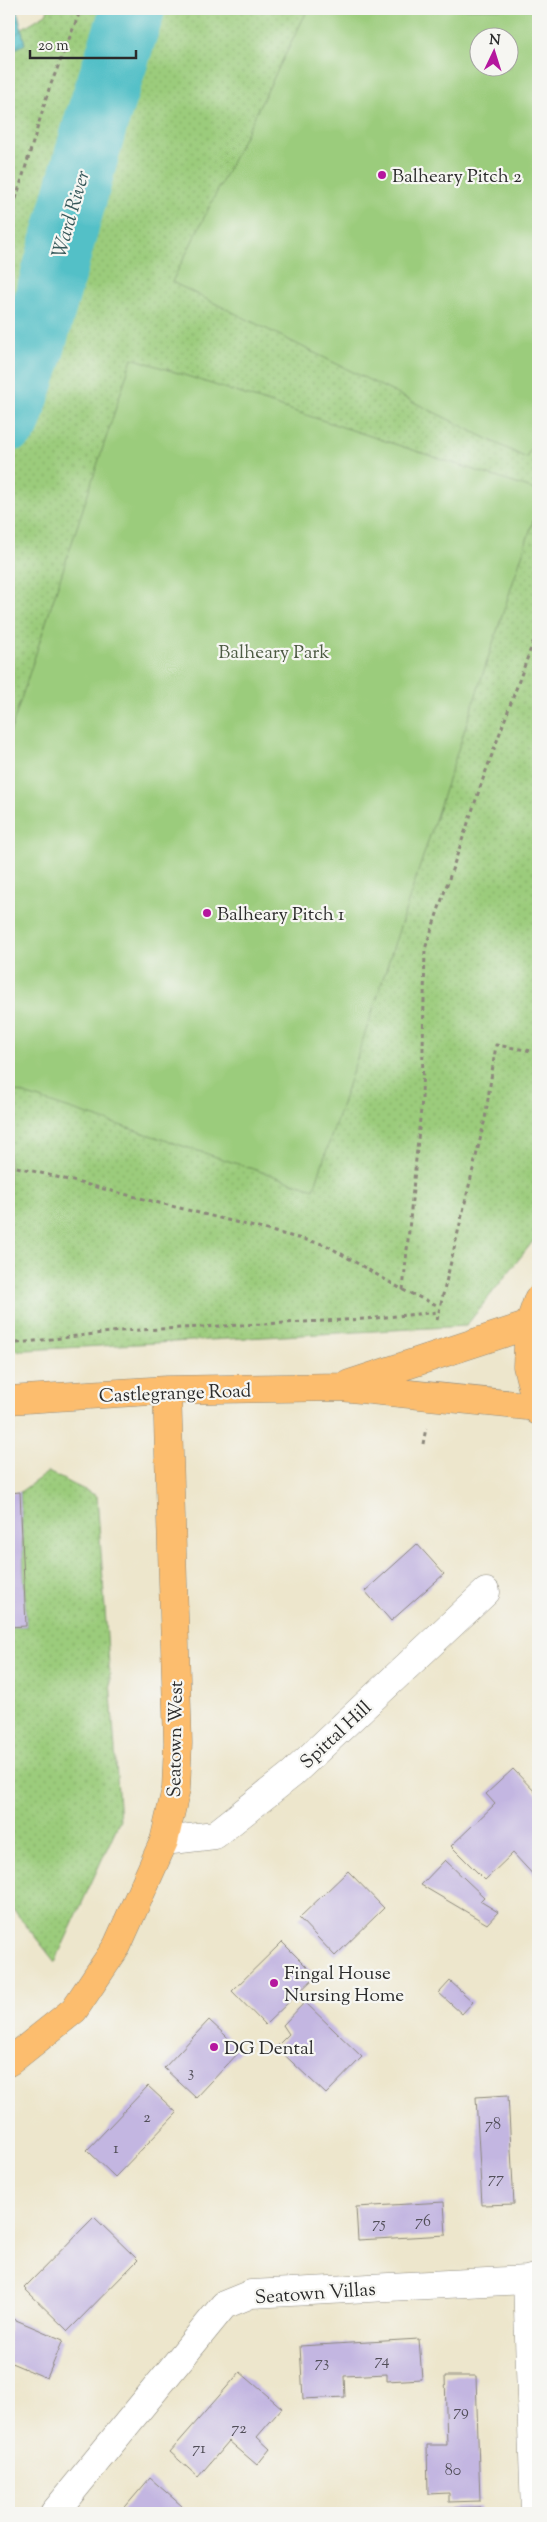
<svg xmlns="http://www.w3.org/2000/svg" width="547" height="2522" font-family="'Sorts Mill Goudy',serif">
  <defs>
    <pattern id="grass-dots" width="8" height="8" patternUnits="userSpaceOnUse" patternTransform="scale(1.25)"><rect width="8" height="8" fill="#9bcc7b"/><path d="M2 2h.1M6 6h.1" fill="none" stroke="#86af6a" stroke-width="1.8" stroke-linecap="round"/></pattern>
    <pattern id="water-waves" width="16" height="10" patternUnits="userSpaceOnUse" patternTransform="scale(1.25)"><rect width="16" height="10" fill="#52c0c7"/><path d="M0 5q4-4 8 0t8 0" fill="none" stroke="#449ca2"/></pattern>
  </defs>
  <rect width="100%" height="100%" fill="#f6f6f2"/>
  <filter id="ink" filterUnits="userSpaceOnUse"><feTurbulence type="fractalNoise" baseFrequency=".02" numOctaves="2"/><feDisplacementMap in="SourceGraphic" scale="10" xChannelSelector="R" yChannelSelector="G"/><feConvolveMatrix kernelMatrix="1 2 1 2 8 2 1 2 1" color-interpolation-filters="sRGB"/></filter>
  <filter id="wash" filterUnits="userSpaceOnUse"><feTurbulence type="fractalNoise" baseFrequency=".0096" numOctaves="4" result="noise"/><feDisplacementMap in="SourceGraphic" scale="20" xChannelSelector="R" yChannelSelector="G"/><feGaussianBlur stdDeviation="1.12" result="paint"/><feColorMatrix in="noise" values="0 0 0 0 0 0 0 0 0 0 0 0 0 0 0 0 0 1.4 0 .05"/><feComposite in="paint" operator="in"/></filter>
  <g filter="url(#wash)">
    <rect width="100%" height="100%" fill="#ede6cc"/>
    <!-- grass -->
    <path fill="url(#grass-dots)" stroke="#637c53" fill-rule="evenodd" d="M48,9h490v1226l-72,91 -457,25v-1315l37,-22zM480,38h30v30h-30z
      M48,1472l49,24 23,324 -65,142 -46,-58v-277l17,-1 -6,-134z"/>
    <!-- pitch -->
    <path fill="#9bcc7b" stroke="#637c53" fill-rule="evenodd" d="M308,9h230v424l-12,25 -354,-176zM480,38h30v30h-30z
      M132,358l406,133v15l-224,683 -305,-100v-353z"/>
    <!-- water -->
    <path fill="url(#water-waves)" stroke="#3e7679" d="M9,9h8l8,35 -16,8z"/>
    <g fill="none" stroke-linecap="round" stroke-linejoin="round">
      <!-- river -->
      <path stroke="#52c0c7" stroke-width="64" d="M9,420l22,-66 65,-232 37,-113"/>
    </g>
    <g id="blocks">
      <!-- building -->
      <path fill="#c3b6e1" d="M20,1492l6,134 -17,1v-134z
        M417,1544l27,30 -53,47 -26,-30z
        M513,1769l25,26v85l-25,-27 -28,27 -34,-34 44,-42 -9,-10z
        M445,1860l39,37 -4,4 18,11 -11,12 -66,-39z
        M348,1871l36,37 -49,48 -36,-38z
        M282,1942l34,34 -51,49 -33,-34z
        M450,1981l23,21 -11,12 -23,-21z
        M305,2002l57,55 -36,37 -50,-47 13,-13 -6,-9z
        M209,2020l32,30 -45,48 -32,-30z
        M148,2086l29,27 -62,64 -28,-27z
        M508,2095l6,109 -32,1 -6,-108z
        M444,2202l2,33 -88,5 -2,-33z
        M94,2217l44,43 -70,71 -44,-43z
        M9,2317l54,23 -16,38 -38,-16z
        M419,2339l3,40 -35,2v-7l-43,2 1,21 -42,2 -3,-53z
        M240,2372l42,36 -25,29 13,12 -13,16 -28,-24 -31,36 -28,-25z
        M445,2376h31l4,125 -31,1v-9l-21,1 -1,-49h20z
        M150,2478l40,35h-70z
        M480,2507v6h-52v-4z"/>
    </g>
  </g>
  <g filter="url(#ink)">
    <use href="#blocks" fill-opacity="0" stroke="#8c887c" stroke-width="1"/>
    <g fill="none" stroke-linecap="round" stroke-linejoin="round">
      <!-- minor casing -->
      <g stroke="#8c887c" stroke-width="29">
        <path id="minor" d="M164,1841l51,-6 77,-61 194,-182
          M527,2280l8,233
          M54,2513l170,-208 27,-11 276,-14 11,-3"/>
      </g>
      <!-- major casing -->
      <g stroke="#8c887c" stroke-width="29">
        <path id="major" d="M538,1299l-9,26 -2,41 11,45
          M349,1384l180,-59
          M9,1400l158,-10 174,-3 195,20
          M9,2062l65,-52 43,-64 47,-105 12,-52 2,-46 -11,-353"/>
      </g>
      <!-- path -->
      <path stroke="#8c887c" stroke-width="3" stroke-dasharray="4 4" stroke-linecap="butt" d="M9,222l40,-133 32,-80
        M9,1165l317,80 77,45 36,16
        M403,1290l19,-191 3,-150 58,-170 55,-150
        M437,1320l48,-201 11,-74 42,7
        M9,1344l111,-13 245,-12 74,-7
        M423,1444l3,-16"/>
      <!-- minor -->
      <use href="#minor" stroke="#fff" stroke-width="28"/>
      <!-- major -->
      <use href="#major" stroke="#fcbd6e" stroke-width="28"/>
    </g>
  </g>
  <!-- markers -->
  <g fill="#b5179e" stroke="#f6f6f2" stroke-width="2">
    <circle cx="382" cy="175" r="5"/>
    <circle cx="207" cy="913" r="5"/>
    <circle cx="274" cy="1983" r="5"/>
    <circle cx="214" cy="2047" r="5"/>
  </g>
  <g text-anchor="middle" stroke-width="4.5" stroke-linejoin="round" paint-order="stroke">
    <!-- number labels -->
    <g font-size="16" fill="#514e58">
      <text x="191" y="2077">3</text>
      <text x="147" y="2122">2</text>
      <text x="493" y="2129">78</text>
      <text x="116" y="2153">1</text>
      <text x="496" y="2183">77</text>
      <text x="423" y="2226">76</text>
      <text x="379" y="2228">75</text>
      <text x="382" y="2365">74</text>
      <text x="322" y="2367">73</text>
      <text x="461" y="2416">79</text>
      <text x="239" y="2433">72</text>
      <text x="199" y="2453">71</text>
      <text x="453" y="2475">80</text>
    </g>
    <!-- poi labels -->
    <g font-size="19" fill="#2b2b2b" stroke="#f6f6f2" text-anchor="start">
      <text x="392" y="182">Balheary Pitch 2</text>
      <text x="217" y="920">Balheary Pitch 1</text>
      <text x="284" y="1979">Fingal House<tspan x="284" dy="22">Nursing Home</tspan></text>
      <text x="224" y="2054">DG Dental</text>
    </g>
    <!-- park labels -->
    <g font-size="19" fill="#4d5b43" stroke="#f6f6f2">
      <text x="274" y="658">Balheary Park</text>
    </g>
    <!-- street labels -->
    <g font-size="19" fill="#2b2b2b" stroke="#f6f6f2">
      <text transform="translate(175 1392) rotate(-2)" y="7">Castlegrange Road</text>
      <text transform="translate(335 1734) rotate(-43)" y="7">Spittal Hill</text>
      <text transform="translate(174 1739) rotate(-89)" y="7">Seatown West</text>
      <text transform="translate(315 2292) rotate(-4)" y="7">Seatown Villas</text>
    </g>
    <!-- water labels -->
    <g font-size="20" font-style="italic" fill="#37585a" stroke="#f6f6f2">
      <text transform="translate(70 214) rotate(-74)" y="7">Ward River</text>
    </g>
  </g>
  <!-- margin -->
  <rect width="547" height="2522" fill="none" stroke="#f6f6f2" stroke-width="30"/>
  <!-- north arrow -->
  <g transform="translate(494 52) rotate(4)"><circle r="24" fill="#f6f6f2" stroke="#a5a5a2"/>
  <path d="M0-4L9 19L0 12L-9 19Z" fill="#b5179e"/>
  <text y="-8" font-size="14" font-weight="bold" text-anchor="middle" fill="#2b2b2b">N</text>
  </g>
  <!-- scale -->
  <path d="M30 50v8h106v-8" fill="none" stroke="#2b2b2b" stroke-width="2.5"/>
  <text x="38" y="50" font-size="15" fill="#2b2b2b" stroke="#f6f6f2" stroke-width="4" paint-order="stroke">20 m</text>
</svg>
